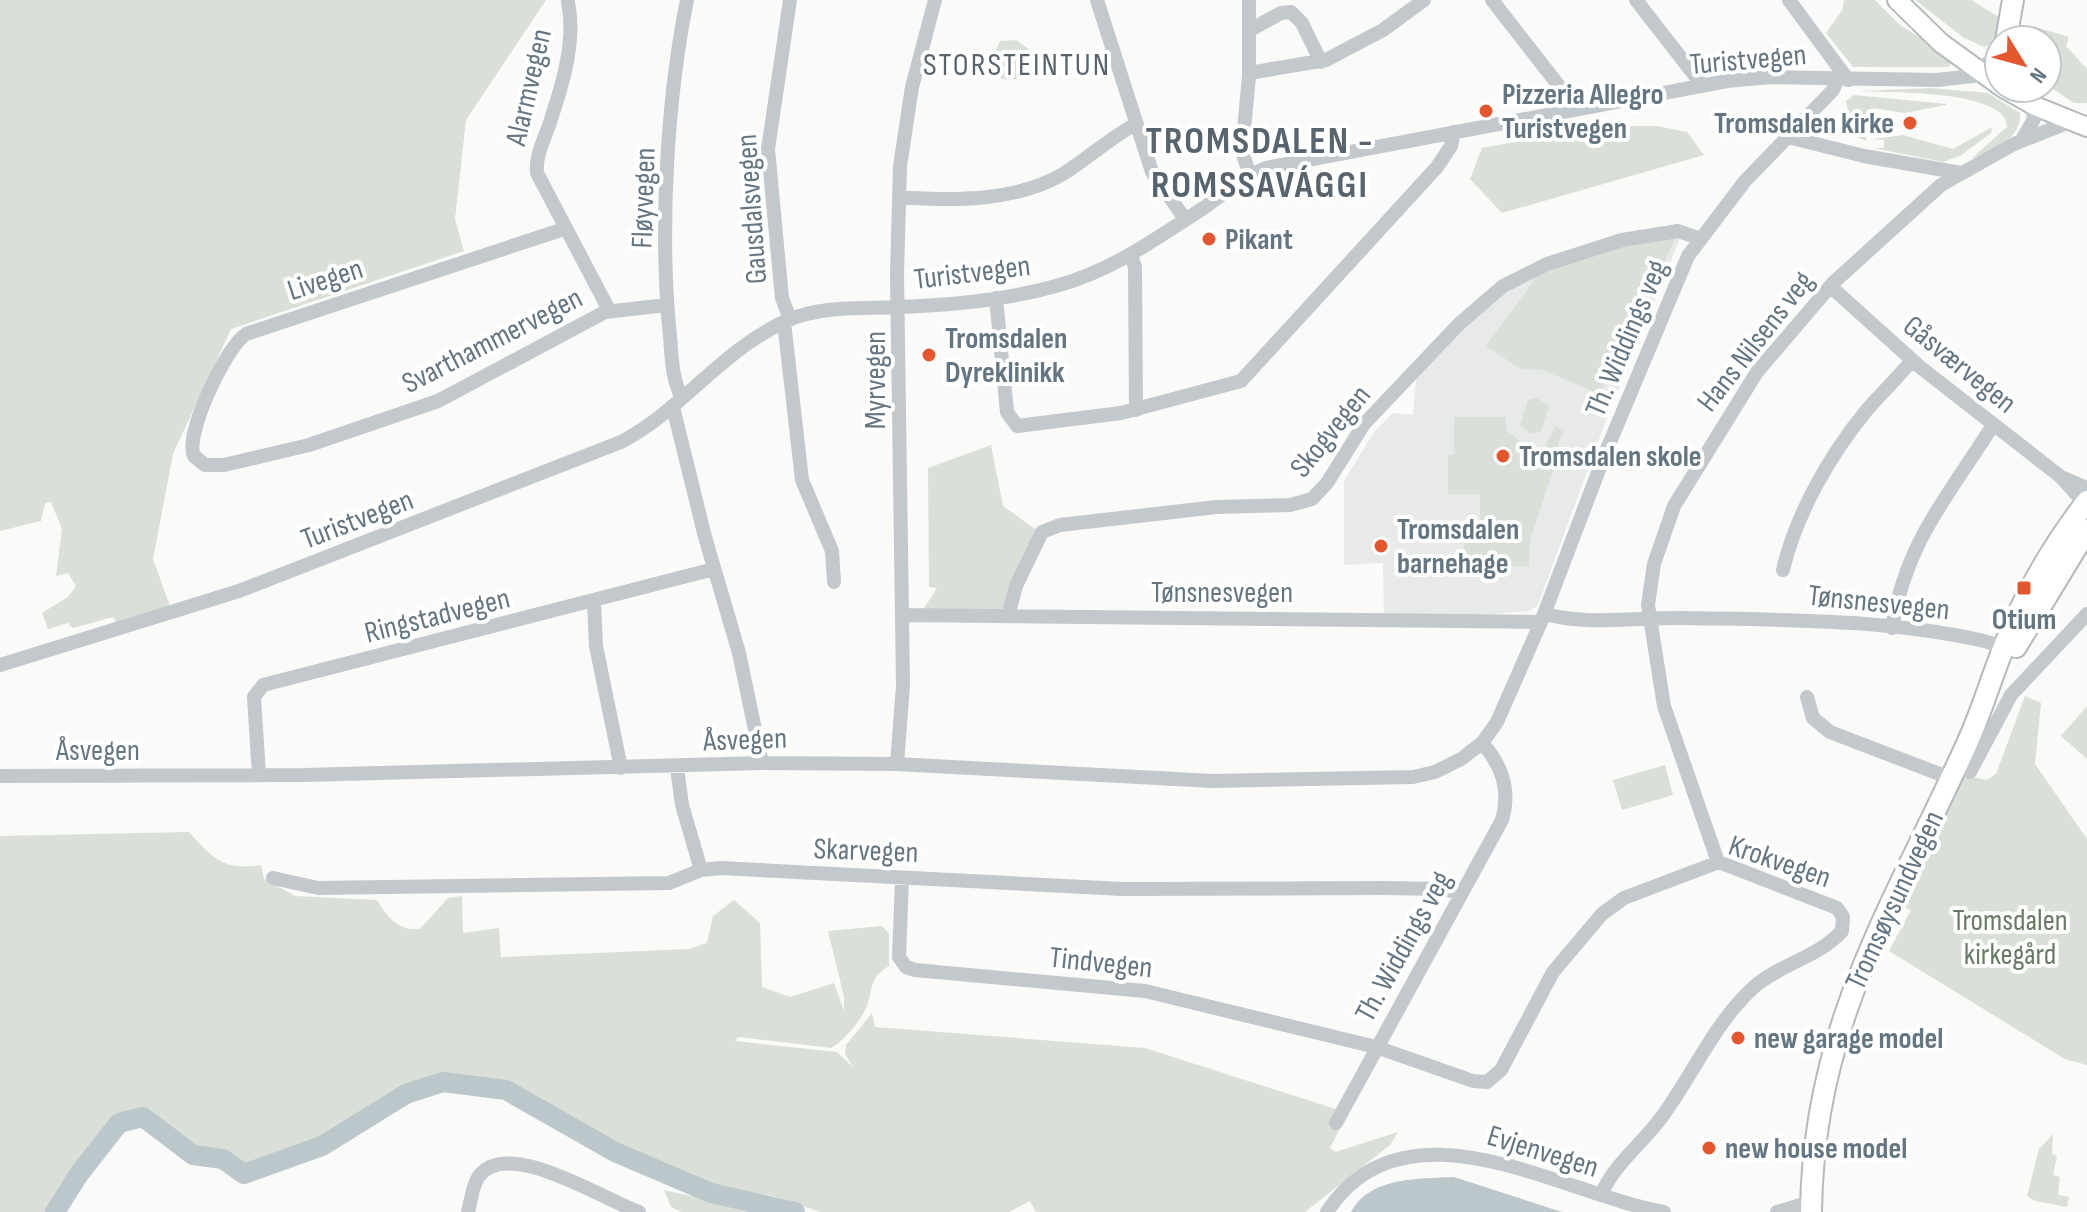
<svg xmlns="http://www.w3.org/2000/svg" width="2087" height="1212" font-family="'Sofia Sans Condensed',sans-serif">
  <rect width="100%" height="100%" fill="#fafaf8"/>
  <!-- built -->
  <path fill="#e8e9e9" d="M1681,236l-73,179 -70,190 -8,6 -102,9h-44l-1,-57 -39,2v-84l30,-49 19,-19 20,2 4,-46 112,-98z"/>
  <!-- green -->
  <path fill="#dadfd7" d="M0,0h546l-80,120 -11,99 9,32 -233,78 -58,125 -20,105 18,50 -55,13 -3,-5 -40,11 -5,-5 -20,6 -6,-16 26,-16 8,-11 -8,-13 -12,3 6,-47 -11,-27 -6,1 -4,18 -41,10z
    M1844,0h31l25,25 52,32 -3,10h-96l-27,-34 17,-24z
    M1915,0h56l28,17 -2,24 -13,6 -20,-9z
    M2035,27l34,10 -3,9 21,23v34h-13l-27,-18v-45h-15z
    M1016,40l17,12c1,23 -10,29 -31,27 -9,-9 -9,-27 -2,-38z
    M1930,88l58,5 32,20c2,26 -27,38 -49,46l36,-32c0,-38 -119,-34 -147,-36z
    M1854,95l92,9v1l-42,8 -30,-5v7h-7l-1,26 -13,-6 -7,-34z
    M1602,126h55l30,6 17,23 -202,58 -32,-34 12,-31z
    M1992,127l-1,6 -31,23 -17,6 -70,-14h11v-9l-2,1 -9,-1 30,-4 50,14z
    M1677,235l-31,65 -5,-1 -41,95 -58,-24 -21,-1 -35,-23 55,-75 73,-26z
    M1537,398l12,8 -8,26 -10,1 -11,-7 8,-26z
    M1454,417h52v13l29,23 9,-2 11,-25 9,4 -13,32 4,2 -25,76 -1,26 -65,-1v-44l16,-1v-26h-32v-39l6,-1z
    M991,445l12,61 35,25 -34,81 -83,1 16,-25 -8,-1 -1,-119z
    M2025,696l16,7 -6,61 52,75v226l-22,-6 -176,-108 22,-41 -9,-4 61,-131 24,5 9,-6z
    M2087,706v53l-26,-23z
    M1665,765l8,30 -51,15 -9,-30z
    M189,832c24,26 34,39 72,33l3,14 31,17 82,4c11,18 21,31 43,29l28,-31 14,-2 1,37 36,-5 2,29 188,-8 18,-6 6,-27 21,-16 26,23 2,64 28,10 44,-14 10,28v-14l-16,-66 54,-5 7,8v32c-18,11 -16,19 -21,37 -3,13 -25,39 -37,45l-92,-11 -4,4 102,11 16,15 -8,-13 1,-9 26,-32 3,14 270,21 203,65 -18,35 5,4 63,-20 -8,13 -85,67h-269l-6,-11 -21,11h-189l-47,-16 -56,-9 -55,-21 -157,-76 -63,-8 -22,4 -99,59 -78,29 -21,-15 -30,-4 -50,-38 -24,6 -40,50 -24,39h-54v-376z
    M2053,1134l-1,20 5,2 -4,19 7,2 -2,18 11,2 -2,10 -32,-6 -8,-5 12,-47z
    M664,1190l98,22h-81l-10,-5z"/>
  <!-- water -->
  <path fill="#bbc7cb" d="M1454,1177l108,35h-211c19,-36 69,-33 103,-35z"/>
  <g fill="none" stroke-linecap="round" stroke-linejoin="round">
    <!-- river -->
    <path stroke="#bbc7cb" stroke-width="20" d="M55,1212l24,-38 40,-51 24,-6 50,38 30,4 21,15 78,-28 84,-52 37,-12 63,8 109,62 96,41 84,19"/>
    <!-- major casing -->
    <g stroke="#b5babe" stroke-width="22">
      <path id="major" d="M1897,0l44,43 58,42
        M2003,88l32,18 52,21"/>
    </g>
    <!-- highway casing -->
    <g stroke="#b4b9bd" stroke-width="24">
      <path id="highway" d="M2006,40l7,-40
        M2016,647l71,-117
        M1811,1212c2,-189 84,-308 158,-473 13,-29 22,-60 34,-90 20,-52 50,-104 84,-148"/>
    </g>
    <!-- minor -->
    <path stroke="#c3c8cc" stroke-width="14" d="M790,0l-22,149 14,149 8,21
      M1097,0l55,172 33,47
      M1249,0v76l-7,76 8,23
      M1492,0l71,91 7,18
      M1636,0l67,86
      M1789,0l59,80
      M568,2c8,38 -5,81 -17,117 -5,18 -16,35 -14,54l72,137
      M1250,30l31,-17 10,-1 11,11 19,39
      M1249,73l77,-13 57,-30 41,-30
      M1788,137l76,19 97,17
      M2022,140l12,-21 -2,-14
      M899,197c53,4 116,5 164,-23 24,-15 46,-35 71,-49
      M564,229l-318,105c-20,13 -62,101 -52,122l11,9h19l85,-20 129,-44 167,-89 62,-7
      M1131,255l4,12 1,143
      M1830,286l90,81 141,110 26,29
      M996,298l11,114 10,14 104,-13 120,-32 196,-214 14,-21 3,-14
      M784,322l18,158 30,71 2,31
      M682,398c-12,-23 -10,-48 -13,-72 -9,-100 -2,-227 18,-326
      M673,407l32,130 34,116 23,110
      M2061,477l26,11
      M1783,570c13,-56 47,-115 83,-159 15,-18 32,-33 46,-51
      M594,602l2,44 25,122
      M1545,614c45,12 94,3 140,4 99,2 201,1 299,23 10,2 18,8 28,11
      M902,615l639,7
      M1008,616l8,-30 26,-54 18,-7 156,-18 74,-2 22,-6 15,-16 37,-59 95,-100 44,-38 44,-22 75,-24 56,-9 20,7
      M1892,628c14,-87 57,-133 101,-203
      M0,665l239,-74 382,-149c61,-32 101,-92 165,-121 35,-16 77,-12 114,-14 52,-2 106,-7 156,-21 56,-15 101,-48 149,-79 20,-14 38,-30 61,-39l461,-87 44,-4 166,3 36,-4 13,-12
      M1807,697l6,21 17,14 120,46
      M897,764l6,-79 -6,-411 3,-108 12,-79 23,-87
      M677,768l5,37 19,65
      M1970,772l41,-77 76,-81
      M259,775l-5,-78 9,-12 451,-116
      M0,776l304,-1 458,-12 133,1 318,17 200,-4 22,-5 26,-13 21,-16 15,-21 44,-100 64,-168 83,-198 57,-75 88,-91 4,-10
      M1718,862l-54,-156 -16,-101 6,-41 20,-58 83,-134 76,-89 108,-98 73,-41 58,-23
      M273,878l45,10 351,-5 32,-13 20,-2 401,21 261,-1 62,1 16,5
      M902,879l-3,78 7,10 9,3 230,21 231,56 97,34 14,1 14,-12 52,-98 49,-58 22,-16 95,-36 118,46 6,9 -1,14c-23,26 -62,33 -88,56 -40,36 -61,88 -93,131 -19,26 -47,46 -60,77
      M1336,1123l166,-303c9,-30 0,-55 -20,-77
      M468,1212c3,-11 4,-26 11,-36 29,-39 125,24 160,36
      M1327,1212c79,-120 236,-17 337,0
      M1777,1212l34,-10"/>
    <!-- major -->
    <use href="#major" stroke="#fff" stroke-width="18"/>
    <!-- highway -->
    <use href="#highway" stroke="#fff" stroke-width="20"/>
  </g>
  <!-- markers -->
  <g fill="#e4572e" stroke="#fff" stroke-width="3">
    <circle cx="1486" cy="111" r="8"/>
    <circle cx="1910" cy="123" r="8"/>
    <circle cx="1209" cy="239" r="8"/>
    <circle cx="929" cy="355" r="8"/>
    <circle cx="1503" cy="456" r="8"/>
    <circle cx="1381" cy="546" r="8"/>
    <rect x="2016" y="580" width="16" height="16" rx="4"/>
    <circle cx="1738" cy="1038" r="8"/>
    <circle cx="1709" cy="1148" r="8"/>
  </g>
  <g text-anchor="middle" stroke-width="8" stroke-linejoin="round" paint-order="stroke">
    <!-- street labels -->
    <g font-size="30" fill="#657683" stroke="#fff">
      <text transform="translate(1748 59) rotate(-5)" y="10">Turistvegen</text>
      <text transform="translate(528 87) rotate(-77)" y="10">Alarmvegen</text>
      <text transform="translate(643 198) rotate(-88)" y="10">Fløyvegen</text>
      <text transform="translate(751 209) rotate(-94)" y="10">Gausdalsvegen</text>
      <text transform="translate(972 272) rotate(-7)" y="10">Turistvegen</text>
      <text transform="translate(325 279) rotate(-18)" y="10">Livegen</text>
      <text transform="translate(1626 338) rotate(-67)" y="10">Th. Widdings veg</text>
      <text transform="translate(492 340) rotate(-27)" y="10">Svarthammervegen</text>
      <text transform="translate(1755 341) rotate(-52)" y="10">Hans Nilsens veg</text>
      <text transform="translate(1960 364) rotate(39)" y="10">Gåsværvegen</text>
      <text transform="translate(875 380) rotate(-90)" y="10">Myrvegen</text>
      <text transform="translate(1330 431) rotate(-51)" y="10">Skogvegen</text>
      <text transform="translate(357 519) rotate(-21)" y="10">Turistvegen</text>
      <text x="1222" y="602">Tønsnesvegen</text>
      <text transform="translate(1879 602) rotate(6)" y="10">Tønsnesvegen</text>
      <text transform="translate(437 615) rotate(-14)" y="10">Ringstadvegen</text>
      <text transform="translate(745 739) rotate(-2)" y="10">Åsvegen</text>
      <text x="98" y="760">Åsvegen</text>
      <text transform="translate(866 850) rotate(2)" y="10">Skarvegen</text>
      <text transform="translate(1780 861) rotate(19)" y="10">Krokvegen</text>
      <text transform="translate(1894 900) rotate(-65)" y="10">Tromsøysundvegen</text>
      <text transform="translate(1403 946) rotate(-61)" y="10">Th. Widdings veg</text>
      <text transform="translate(1101 962) rotate(6)" y="10">Tindvegen</text>
      <text transform="translate(1543 1151) rotate(17)" y="10">Evjenvegen</text>
    </g>
    <!-- poi labels -->
    <g font-size="30" font-weight="bold" fill="#657683" stroke="#fff" text-anchor="start">
      <text x="1502" y="104">Pizzeria Allegro<tspan x="1502" dy="34">Turistvegen</tspan></text>
      <text x="1894" y="133" text-anchor="end">Tromsdalen kirke</text>
      <text x="1225" y="249">Pikant</text>
      <text x="945" y="348">Tromsdalen<tspan x="945" dy="34">Dyreklinikk</tspan></text>
      <text x="1519" y="466">Tromsdalen skole</text>
      <text x="1397" y="539">Tromsdalen<tspan x="1397" dy="34">barnehage</tspan></text>
      <text x="2024" y="629" text-anchor="middle">Otium</text>
      <text x="1754" y="1048">new garage model</text>
      <text x="1725" y="1158">new house model</text>
    </g>
    <!-- park labels -->
    <g font-size="30" fill="#687a64" stroke="#fff">
      <text x="2010" y="930">Tromsdalen<tspan x="2010" dy="34">kirkegård</tspan></text>
    </g>
    <!-- neighbourhood labels -->
    <g font-size="32" letter-spacing="2" fill="#57646e" stroke="#fff">
      <text x="1017" y="75">STORSTEINTUN</text>
    </g>
    <!-- district labels -->
    <g font-size="38" font-weight="bold" letter-spacing="2" fill="#57646e" stroke="#fff">
      <text x="1260" y="153">TROMSDALEN -<tspan x="1260" dy="44">ROMSSAVÁGGI</tspan></text>
    </g>
  </g>
  <!-- north arrow -->
  <g transform="translate(2023 64) rotate(127)"><circle r="38" fill="#ffffff" stroke="#c1c8cd" stroke-width="2"/>
  <path d="M0-6L14 30L0 20L-14 30Z" fill="#e4572e"/>
  <text y="-12" font-size="22" font-weight="bold" text-anchor="middle" fill="#657683">N</text>
  </g>
</svg>
